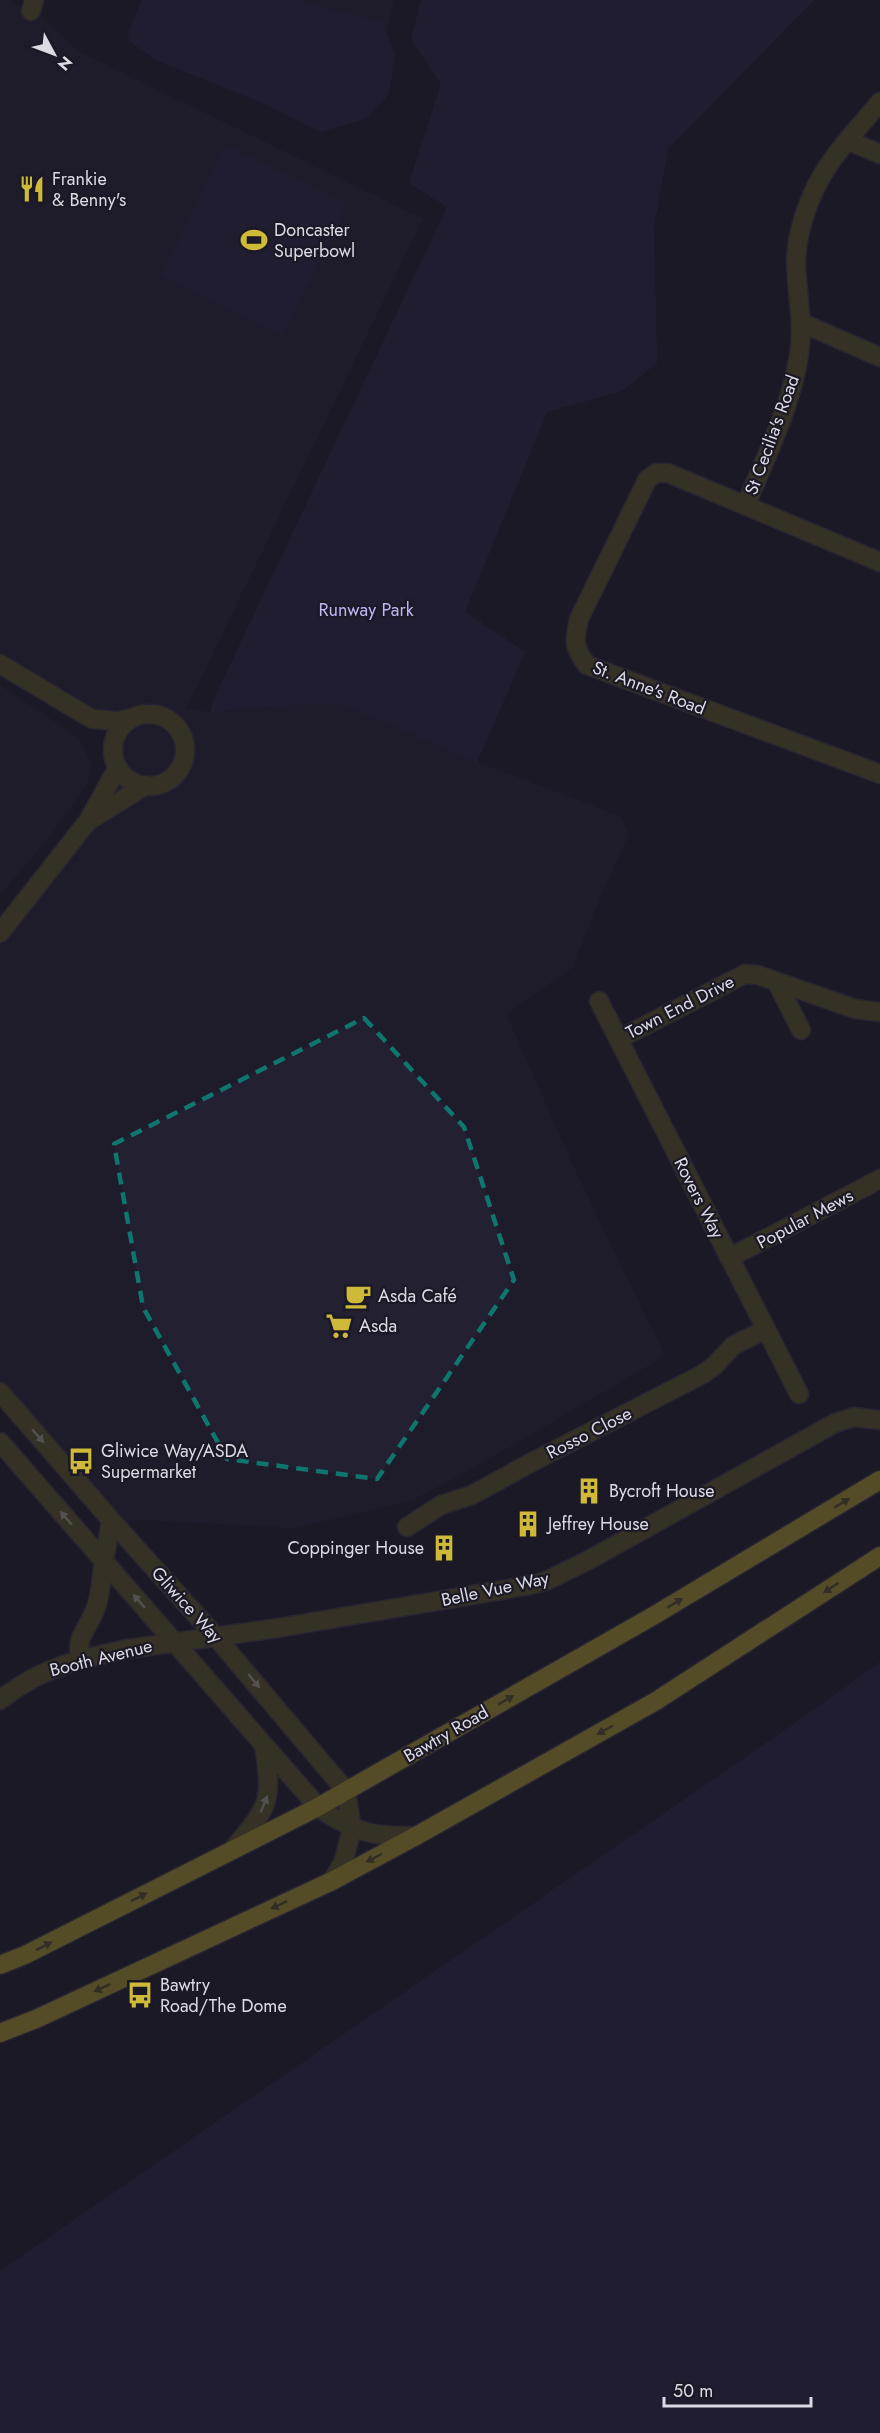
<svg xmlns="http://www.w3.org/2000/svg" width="880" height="2433" font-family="Jost,sans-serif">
  <rect width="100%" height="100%" fill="#1b1926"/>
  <!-- built -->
  <path fill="#232032" d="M0,0h8l34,17 36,34 345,168 -237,490 24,3 61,-6 67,-3 139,59 143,54 9,18 -29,64 -28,70 -66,46 69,156 90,186 -173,101 -79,43 -118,28 -150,-8h-34l-111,-128v-460l117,-165 -3,-21 8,-20 -122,-62z
    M271,0h124l-10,33z
    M0,685l79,53 13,28 -5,18 -41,57 -46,54z"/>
  <!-- green -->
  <path fill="#28233f" d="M142,0h160l16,7 64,15 13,32 -6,40 -24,25 -44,13 -56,-28 -107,-43 -29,-20 -1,-8z
    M421,0h393l-146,149 -14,78 3,136 -35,28 -75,21 -82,200 60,40 -48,110 -139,-59 -67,3 -61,6 4,-13 233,-492 -38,-24 32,-99 -30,-45z
    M226,145l121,59 -65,132 -121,-60z
    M880,1662v771h-880v-162l795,-548z"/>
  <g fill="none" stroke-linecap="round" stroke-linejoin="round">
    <!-- minor casing -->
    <g stroke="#363441" stroke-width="21">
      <path id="minor" d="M31,11l3,-11
        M849,141l31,13
        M802,323l78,34
        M746,505c20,-49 45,-98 53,-150 5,-30 -2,-60 -3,-91 0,-32 14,-72 32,-98 15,-23 35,-43 52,-64
        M880,562l-212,-89h-12l-9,7 -68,139c-5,22 -6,28 8,46l293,109
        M0,664l92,55 26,2 14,-3
        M113 750a36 36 0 1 1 72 0a36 36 0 1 1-72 0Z
        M90,820l56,-35
        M0,933l88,-112 30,-54
        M776,981l25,49
        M599,1001l200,393
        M619,1039l126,-65 13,1 97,34 25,3
        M729,1258l151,-79
        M407,1527l34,-22 31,-10 64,-35 167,-86 11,-8 20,-21 31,-15
        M80,1659c-4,-25 7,-28 15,-49 6,-14 6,-33 9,-48
        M0,1700c42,-33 76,-40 127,-51l151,-21 247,-42 21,-5 41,-20 248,-138 19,-6 26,3"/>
    </g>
    <!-- tertiary casing -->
    <g stroke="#363441" stroke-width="21">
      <path id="tertiary" d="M0,1392l111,128 105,117 130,154 6,38 -9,34 -11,18
        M0,1442l318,365c35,25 55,30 98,29
        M104,1562l7,-42
        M232,1850c37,-43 41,-48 32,-104"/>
    </g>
    <!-- trunk casing -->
    <g stroke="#363441" stroke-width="21">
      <path id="trunk" d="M0,1965l25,-10 293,-148 335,-191 227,-136
        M0,2033l36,-14 296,-138 84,-45 240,-135 224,-145"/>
    </g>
    <!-- minor -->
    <use href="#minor" stroke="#554e23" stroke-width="18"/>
    <!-- tertiary -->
    <use href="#tertiary" stroke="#554e23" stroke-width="18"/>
    <!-- trunk -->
    <use href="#trunk" stroke="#9a8a28" stroke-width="18"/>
  </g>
  <!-- one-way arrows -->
  <defs><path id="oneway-solid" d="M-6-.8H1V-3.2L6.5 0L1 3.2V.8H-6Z" transform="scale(1.5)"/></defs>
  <g fill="#989484">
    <use href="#oneway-solid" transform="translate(38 1436) rotate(49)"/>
    <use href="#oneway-solid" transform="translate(66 1518) rotate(-131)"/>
    <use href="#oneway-solid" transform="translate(139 1601) rotate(-132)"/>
    <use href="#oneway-solid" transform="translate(254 1681) rotate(50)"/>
    <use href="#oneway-solid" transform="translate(264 1804) rotate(-68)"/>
  </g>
  <g fill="#4e4627">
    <use href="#oneway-solid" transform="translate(842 1503) rotate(-31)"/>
    <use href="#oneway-solid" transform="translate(831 1588) rotate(147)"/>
    <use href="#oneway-solid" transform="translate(675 1603) rotate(-31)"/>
    <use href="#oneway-solid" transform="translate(506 1700) rotate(-30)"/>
    <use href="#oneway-solid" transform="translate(605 1730) rotate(151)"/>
    <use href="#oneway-solid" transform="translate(374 1858) rotate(152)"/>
    <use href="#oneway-solid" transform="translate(139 1897) rotate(-27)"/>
    <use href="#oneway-solid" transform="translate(279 1905) rotate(155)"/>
    <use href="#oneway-solid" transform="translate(44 1946) rotate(-27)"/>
    <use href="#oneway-solid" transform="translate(102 1988) rotate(155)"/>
  </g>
  <!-- marked area -->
  <path d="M0 0H880V2433H0ZM364,1018l100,109 50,153 -137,199 -150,-20 -84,-152 -29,-163z" fill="#1b1926" fill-opacity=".55" fill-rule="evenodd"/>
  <path fill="none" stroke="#0f766e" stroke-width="4.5" stroke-dasharray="12 8" stroke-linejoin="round" d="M364,1018l100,109 50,153 -137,199 -150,-20 -84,-152 -29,-163z"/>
  <!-- icons -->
  <defs>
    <g id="restaurant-bare" transform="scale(2.07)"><path d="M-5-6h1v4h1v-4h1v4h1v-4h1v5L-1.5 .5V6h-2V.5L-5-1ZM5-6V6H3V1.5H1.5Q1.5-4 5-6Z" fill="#ceb938" stroke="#1b1926" stroke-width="2.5" paint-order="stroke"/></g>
    <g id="stadium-bare" transform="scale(2.07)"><path d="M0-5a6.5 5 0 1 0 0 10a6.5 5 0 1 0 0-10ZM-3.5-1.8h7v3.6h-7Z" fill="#ceb938" stroke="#1b1926" stroke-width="2.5" paint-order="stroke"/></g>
    <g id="cafe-bare" transform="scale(2.07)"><path d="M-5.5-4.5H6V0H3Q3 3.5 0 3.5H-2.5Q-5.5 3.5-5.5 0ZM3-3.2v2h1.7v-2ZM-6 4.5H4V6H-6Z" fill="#ceb938" stroke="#1b1926" stroke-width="2.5" paint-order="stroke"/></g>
    <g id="supermarket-bare" transform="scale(2.07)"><path d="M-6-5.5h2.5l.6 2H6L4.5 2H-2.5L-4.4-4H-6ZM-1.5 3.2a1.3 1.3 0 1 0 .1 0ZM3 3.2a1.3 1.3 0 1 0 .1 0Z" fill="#ceb938" stroke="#1b1926" stroke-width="2.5" paint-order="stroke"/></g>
    <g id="bus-bare" transform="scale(2.07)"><path d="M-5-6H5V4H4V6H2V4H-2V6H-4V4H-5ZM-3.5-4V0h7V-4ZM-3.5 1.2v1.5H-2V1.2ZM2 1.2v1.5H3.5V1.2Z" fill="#ceb938" stroke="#1b1926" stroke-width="2.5" paint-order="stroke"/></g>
    <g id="building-bare" transform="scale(2.07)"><path d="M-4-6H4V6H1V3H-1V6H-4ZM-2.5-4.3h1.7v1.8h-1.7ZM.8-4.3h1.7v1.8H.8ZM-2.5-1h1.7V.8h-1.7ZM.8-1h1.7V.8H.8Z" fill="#ceb938" stroke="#1b1926" stroke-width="2.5" paint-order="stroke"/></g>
  </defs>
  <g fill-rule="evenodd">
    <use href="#restaurant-bare" x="32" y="189"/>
    <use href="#stadium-bare" x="254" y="240"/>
    <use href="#cafe-bare" x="358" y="1296"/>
    <use href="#supermarket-bare" x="339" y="1326"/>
    <use href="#bus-bare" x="81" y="1461"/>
    <use href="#building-bare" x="589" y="1491"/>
    <use href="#building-bare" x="528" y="1524"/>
    <use href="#building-bare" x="444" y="1548"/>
    <use href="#bus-bare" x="140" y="1995"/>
  </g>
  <g text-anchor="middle" stroke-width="4.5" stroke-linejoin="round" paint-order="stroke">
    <!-- poi labels -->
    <g font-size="18" fill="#dcdbe4" stroke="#1b1926" text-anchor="start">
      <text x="52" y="185">Frankie<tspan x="52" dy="21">&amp; Benny's</tspan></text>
      <text x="274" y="236">Doncaster<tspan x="274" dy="21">Superbowl</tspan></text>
      <text x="378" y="1302">Asda Café</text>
      <text x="359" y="1332">Asda</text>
      <text x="101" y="1457">Gliwice Way/ASDA<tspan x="101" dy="21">Supermarket</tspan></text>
      <text x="609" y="1497">Bycroft House</text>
      <text x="548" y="1530">Jeffrey House</text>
      <text x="424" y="1554" text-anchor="end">Coppinger House</text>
      <text x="160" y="1991">Bawtry<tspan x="160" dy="21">Road/The Dome</tspan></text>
    </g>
    <!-- street labels -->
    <g font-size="18" fill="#dcdbe4" stroke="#1b1926">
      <text transform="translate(772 435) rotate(-70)" y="6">St Cecilia's Road</text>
      <text transform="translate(649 688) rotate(21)" y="6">St. Anne's Road</text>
      <text transform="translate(680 1007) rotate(-27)" y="6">Town End Drive</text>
      <text transform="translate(699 1198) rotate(63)" y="6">Rovers Way</text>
      <text transform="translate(805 1219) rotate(-28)" y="6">Popular Mews</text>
      <text transform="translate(589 1433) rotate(-27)" y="6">Rosso Close</text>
      <text transform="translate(495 1589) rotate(-12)" y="6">Belle Vue Way</text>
      <text transform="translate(187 1605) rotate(48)" y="6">Gliwice Way</text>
      <text transform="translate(101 1658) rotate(-14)" y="6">Booth Avenue</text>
      <text transform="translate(446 1734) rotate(-30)" y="6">Bawtry Road</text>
    </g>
    <!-- park labels -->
    <g font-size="18" fill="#bfb6f4" stroke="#1b1926">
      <text x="366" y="616">Runway Park</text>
    </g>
  </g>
  <!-- north arrow -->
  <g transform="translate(54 54) rotate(131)" stroke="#1b1926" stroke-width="4.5" paint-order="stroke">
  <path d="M0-4.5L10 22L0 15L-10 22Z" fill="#dcdbe4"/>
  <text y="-9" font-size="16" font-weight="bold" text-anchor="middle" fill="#dcdbe4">N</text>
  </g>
  <!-- scale -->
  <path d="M664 2397v9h147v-9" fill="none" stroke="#dcdbe4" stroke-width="3"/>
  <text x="673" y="2397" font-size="18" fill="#dcdbe4" stroke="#1b1926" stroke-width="4.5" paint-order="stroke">50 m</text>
</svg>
